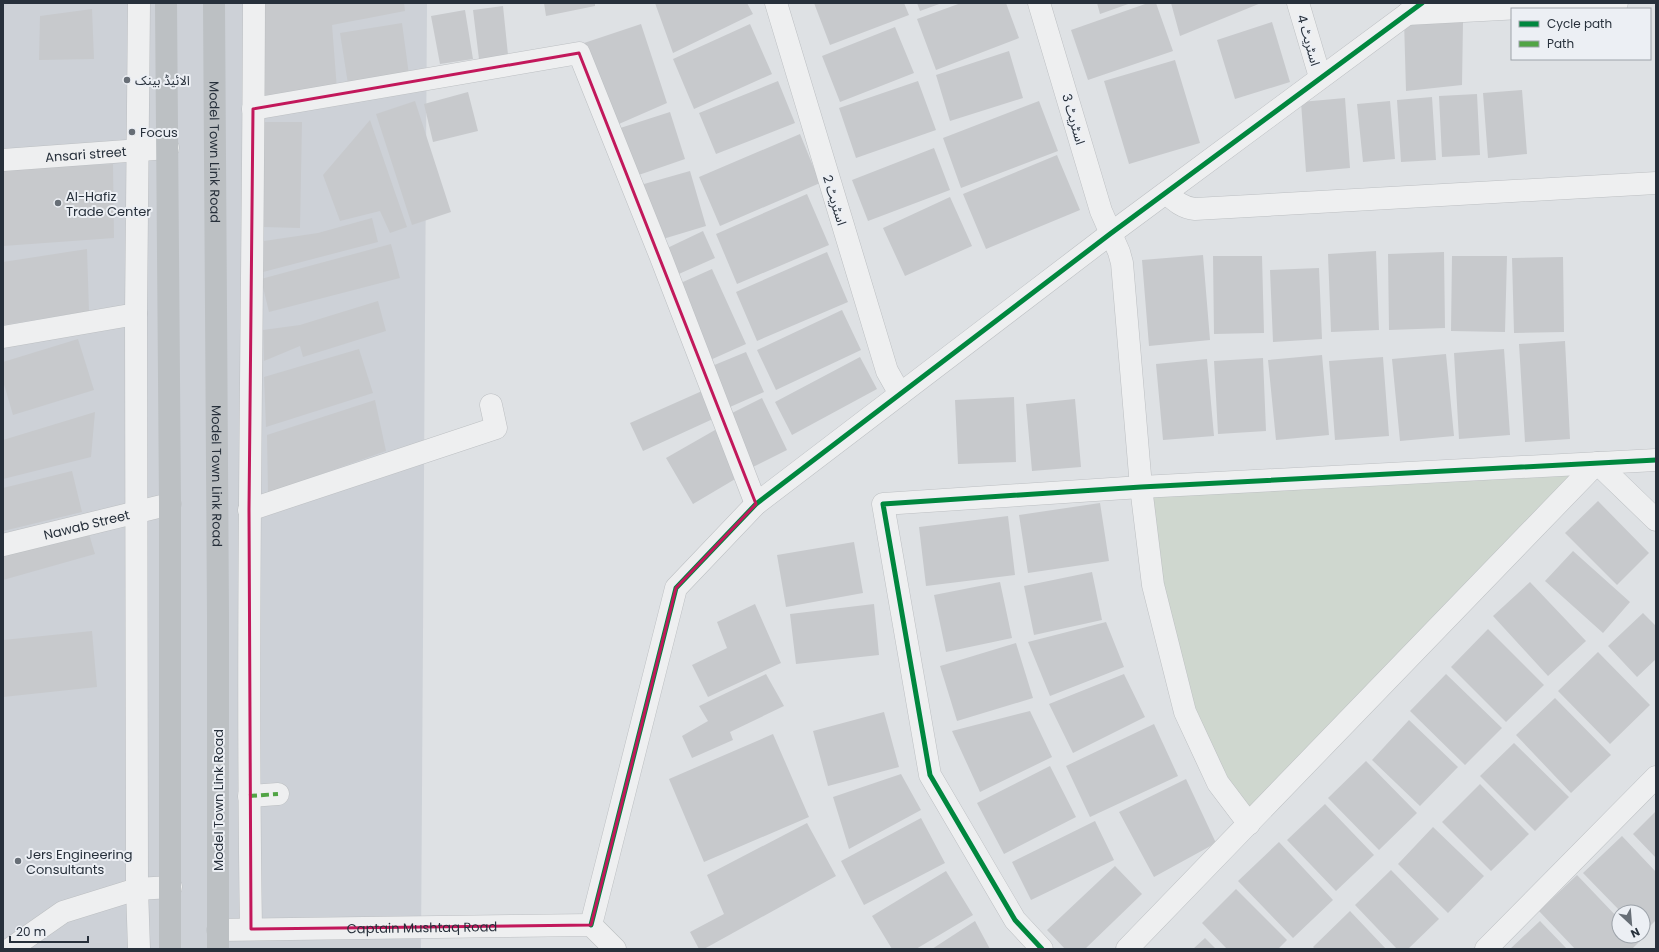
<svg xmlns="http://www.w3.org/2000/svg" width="1659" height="952" font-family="Poppins,'Noto Sans Arabic',sans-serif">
  <rect width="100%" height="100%" fill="#dee1e4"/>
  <!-- built -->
  <path fill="#cdd1d7" d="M3,3h424l-6,946h-418z"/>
  <!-- green -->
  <path fill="#cfd7cf" d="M1597,463l-348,361 -64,-112 -44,-225z"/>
  <!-- building -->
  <path fill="#c7c9cc" d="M265,3h139l1,8 -73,14 5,65 -78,10z
    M544,3h51v3l-49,10z
    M655,3h92l6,11 -80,39z
    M814,3h90l5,12 -79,30z
    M917,3h25l-22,8z
    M961,3h45l13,35 -83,32 -19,-51z
    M1097,3h34l-31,11z
    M1148,3h8l17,48 -85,29 -17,-50z
    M1171,3h90l-81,33z
    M503,6l5,49 -29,4 -6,-49z
    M92,9l2,50 -55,1 1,-44z
    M465,10l8,49 -33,5 -9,-48z
    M1404,20l59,1 -1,64 -56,6z
    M1272,22l18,60 -55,17 -18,-59z
    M402,23l7,52 -61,9 -8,-51z
    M641,24l26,79 -55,24 -40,-80z
    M750,24l22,50 -78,35 -21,-50z
    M895,27l19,46 -74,29 -18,-46z
    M1009,51l14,47 -73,23 -14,-46z
    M1175,60l25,83 -71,21 -25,-83z
    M778,81l17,42 -79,31 -17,-41z
    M918,81l18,49 -80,28 -17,-50z
    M1522,90l5,64 -39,4 -5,-65z
    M468,92l10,39 -45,11 -9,-38z
    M1477,94l3,61 -38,2 -3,-61z
    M1432,97l4,63 -35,2 -4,-62z
    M1345,98l5,70 -44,4 -5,-70z
    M415,101l36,111 -39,13 -36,-111z
    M1039,101l19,50 -97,37 -18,-50z
    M1390,101l5,58 -32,3 -6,-58z
    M670,112l15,47 -55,19 -16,-48z
    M370,120l37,107 -17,6 -10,-22 -40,10 -17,-46z
    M264,122h38l-2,106 -37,-1z
    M800,134l20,49 -100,43 -21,-49z
    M934,148l16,42 -82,31 -16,-41z
    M1057,155l23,55 -94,39 -23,-55z
    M113,164l1,74 -111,8v-77z
    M690,171l16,55 -53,16 -16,-56z
    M807,194l22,51 -92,39 -21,-50z
    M950,197l22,49 -67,30 -22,-48z
    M372,218l6,24 -115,30 1,-31 54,-8z
    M703,231l12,27 -43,19 -11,-26z
    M391,244l9,34 -131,34 -8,-33z
    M87,249l2,62 -86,14v-63z
    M1376,251l3,79 -48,2 -3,-78z
    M827,252l21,50 -91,39 -21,-49z
    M1444,252l1,76 -56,2 -1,-76z
    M1203,255l7,85 -61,6 -7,-86z
    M1213,256h49l2,77 -50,1z
    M1452,256h55l-2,76 -54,-1z
    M1563,257l1,75 -50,1 -2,-75z
    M1319,268l3,71 -49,3 -3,-72z
    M712,269l34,75 -38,17 -34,-75z
    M378,301l8,30 -83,26 -3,-11 -36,15 -1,-31 37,-5z
    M842,310l19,40 -85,40 -19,-40z
    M78,339l16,51 -81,25 -10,-34v-19z
    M1565,341l5,98 -45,3 -6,-98z
    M359,349l14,44 -107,34 -2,-50z
    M1504,349l6,86 -51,4 -5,-86z
    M746,352l18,40 -34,15 -18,-41z
    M1446,354l8,82 -54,5 -8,-82z
    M1322,355l7,80 -53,5 -8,-80z
    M860,357l17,32 -85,46 -17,-33z
    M1383,357l6,79 -54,4 -6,-79z
    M1263,358l3,73 -48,3 -4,-73z
    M1207,359l7,77 -51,4 -7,-76z
    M702,391l13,27 -72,33 -13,-28z
    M1014,397l2,65 -58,2 -3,-64z
    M762,398l25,52 -34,17 -25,-52z
    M1075,399l6,68 -49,4 -6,-67z
    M375,400l11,51 -118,42 -1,-58z
    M95,412l-4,45 -88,22v-39z
    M715,430l27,45 -49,29 -27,-46z
    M72,471l10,41 -79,19v-43z
    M1598,501l51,52 -32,32 -52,-52z
    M1100,503l9,58 -81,12 -9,-58z
    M1008,516l7,59 -89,11 -7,-59z
    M86,524l9,30 -92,26v-33z
    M854,542l9,51 -77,14 -9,-52z
    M1573,551l57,51 -27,31 -58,-52z
    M1092,572l10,48 -68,15 -10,-49z
    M1000,582l12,56 -66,14 -12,-57z
    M1530,582l56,59 -38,35 -55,-60z
    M755,604l26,59 -73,34 -16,-32 35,-17 -10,-26z
    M874,604l5,51 -83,9 -6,-50z
    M1643,613l13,13v33l-19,18 -29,-31z
    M1106,622l18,45 -74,29 -22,-54z
    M1488,629l56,56 -38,37 -55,-55z
    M92,631l5,56 -94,10v-57z
    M1016,643l17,55 -76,23 -17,-55z
    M1598,652l52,53 -40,39 -52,-53z
    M766,674l18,32 -54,26 3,8 -41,18 -10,-22 26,-15 -9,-15z
    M1124,674l21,43 -72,36 -24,-49z
    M1446,674l56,54 -37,37 -55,-54z
    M1555,698l56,57 -40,38 -55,-58z
    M1030,711l22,46 -72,35 -28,-61z
    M884,712l15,55 -71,19 -15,-55z
    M1409,720l49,47 -38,39 -48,-46z
    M1154,724l24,52 -88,41 -24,-51z
    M773,734l36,83 -105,45 -35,-83z
    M1514,743l55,54 -34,34 -55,-55z
    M1366,761l51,52 -38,37 -51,-52z
    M1050,766l26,51 -72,37 -27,-51z
    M901,774l20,36 -72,39 -16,-52z
    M1186,779l30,64 -62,34 -35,-65z
    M1480,784l49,50 -38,37 -49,-49z
    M1325,804l49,51 -38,36 -49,-51z
    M1656,811v47l-23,-24z
    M921,818l24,45 -81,42 -23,-44z
    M1095,821l19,39 -83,40 -19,-38z
    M807,823l29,53 -132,73h-5l-9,-17 34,-18 -17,-39z
    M1433,827l51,49 -36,37 -50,-49z
    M1622,836l34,36v48l-13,13v-21h-22l-38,-39z
    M1279,842l54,58 -40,38 -55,-57z
    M1115,866l27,28 -57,55h-20l-18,-19z
    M1391,870l48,49 -31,30h-11l-42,-44z
    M946,871l27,44 -57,34h-24l-20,-33z
    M1577,875l42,44v17h16l5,5 -8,8h-57l-36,-38z
    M1236,889l51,51 -9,9h-51l-25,-26z
    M1350,911l36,38h-71l-2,-2z
    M975,921l15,28h-58z
    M1540,921l27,28h-57z
    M1205,938l11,11h-23z"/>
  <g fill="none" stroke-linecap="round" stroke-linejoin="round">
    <!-- street casing -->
    <g stroke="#bcbfc2" stroke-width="23">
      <g id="street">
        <path d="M139,3l-3,311 1,575 2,60"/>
        <path d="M776,3l111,368 13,23"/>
        <path d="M1039,3l62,208 18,41 3,11 19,224 12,98 32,127 33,71 31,41"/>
        <path d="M1298,3l22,74"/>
        <path d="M1407,14l210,-11"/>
        <path d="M253,109l326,-56 81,202 96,249"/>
        <path id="s1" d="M3,160l165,-12"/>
        <path d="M1166,193c9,8 17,15 29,16l461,-26"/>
        <path d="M3,337l133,-23"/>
        <path d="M249,510l247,-82 -5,-23"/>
        <path id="s2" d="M3,545l167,-41"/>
        <path d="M249,796l29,-2"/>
        <path d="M591,925l85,-337 80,-84 354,-270 312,-231"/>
        <path d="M251,929c-5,-309 2,-617 3,-926"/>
        <path id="s3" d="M218,930l373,-5 24,24"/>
        <path d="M10,949l53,-37 74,-23 34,-2"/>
        <path d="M1042,949l-27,-29 -85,-145 -47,-271 258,-17 515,-27"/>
        <path d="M1127,949l470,-486 59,57"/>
        <path d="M1486,949l170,-172"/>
      </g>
    </g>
    <!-- street -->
    <use href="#street" stroke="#eeeff0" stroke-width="22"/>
    <!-- secondary -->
    <g stroke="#bcc0c3" stroke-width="22">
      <path d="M166,3l4,501v445"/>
      <path id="s4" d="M214,3l4,613v333"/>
    </g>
    <!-- quiet -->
    <path stroke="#51a445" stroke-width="4" stroke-dasharray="8 4" stroke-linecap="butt" d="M249,796l29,-2"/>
    <!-- cycleway casing -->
    <g stroke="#eceff4" stroke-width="8">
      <path id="cycleway" d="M591,925l85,-337 80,-84 354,-270 312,-231
        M1042,949l-27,-29 -85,-145 -47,-271 258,-17 515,-27"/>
    </g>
    <!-- cycleway -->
    <use href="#cycleway" stroke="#00873e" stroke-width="5"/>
  </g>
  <!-- marked area -->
  <path fill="none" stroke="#c2185b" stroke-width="3" stroke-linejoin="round" d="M579,53l177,451 -80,84 -85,337 -340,4 -2,-419 4,-401z"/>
  <!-- markers -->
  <g fill="#676e76" stroke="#eceff4" stroke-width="1.5">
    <circle cx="127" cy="80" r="4"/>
    <circle cx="132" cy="132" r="4"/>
    <circle cx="58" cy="203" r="4"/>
    <circle cx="18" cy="861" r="4"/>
  </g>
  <g text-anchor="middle" stroke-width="4" stroke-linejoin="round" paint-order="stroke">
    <!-- street labels -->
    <g font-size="13" fill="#27303b" stroke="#eceff4">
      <text transform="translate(1309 40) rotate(74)" y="5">اسٹریٹ 4</text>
      <text transform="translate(1074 119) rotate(74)" y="5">اسٹریٹ 3</text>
      <text dy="5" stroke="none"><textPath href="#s4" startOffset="149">Model Town Link Road</textPath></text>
      <text dy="5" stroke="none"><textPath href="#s1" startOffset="83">Ansari street</textPath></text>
      <text transform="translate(835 200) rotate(73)" y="5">اسٹریٹ 2</text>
      <text dy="5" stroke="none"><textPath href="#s4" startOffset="473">Model Town Link Road</textPath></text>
      <text dy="5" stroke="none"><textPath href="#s2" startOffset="86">Nawab Street</textPath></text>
      <text transform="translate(218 800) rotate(-90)" y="5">Model Town Link Road</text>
      <text dy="5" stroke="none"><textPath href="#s3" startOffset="204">Captain Mushtaq Road</textPath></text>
    </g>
    <!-- poi labels -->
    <g font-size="13" fill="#27303b" stroke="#eceff4" text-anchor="start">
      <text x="135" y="85">الائیڈ بینک</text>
      <text x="140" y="137">Focus</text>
      <text x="66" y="201">Al-Hafiz<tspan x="66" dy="15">Trade Center</tspan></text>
      <text x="26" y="859">Jers Engineering<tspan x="26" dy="15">Consultants</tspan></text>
    </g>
  </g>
  <!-- border -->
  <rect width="1659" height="952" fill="none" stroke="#27303b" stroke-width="8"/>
  <!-- legend -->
  <rect x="1511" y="8" width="140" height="52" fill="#eceff4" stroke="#9da3aa"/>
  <rect x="1519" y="21" width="20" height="6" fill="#00873e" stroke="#9da3aa"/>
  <text x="1547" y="28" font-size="12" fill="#27303b">Cycle path</text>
  <rect x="1519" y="41" width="20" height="6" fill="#51a445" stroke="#9da3aa"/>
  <text x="1547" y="48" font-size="12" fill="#27303b">Path</text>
  <!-- north arrow -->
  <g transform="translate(1631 924) rotate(154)"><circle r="19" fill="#eceff4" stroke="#9da3aa"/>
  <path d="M0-3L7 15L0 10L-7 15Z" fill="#676e76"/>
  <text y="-6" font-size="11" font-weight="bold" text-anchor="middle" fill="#27303b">N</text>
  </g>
  <!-- scale -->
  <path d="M10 936v6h78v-6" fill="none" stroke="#27303b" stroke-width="2"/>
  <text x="16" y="936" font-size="12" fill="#27303b" stroke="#eceff4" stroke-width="3" paint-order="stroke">20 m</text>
</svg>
